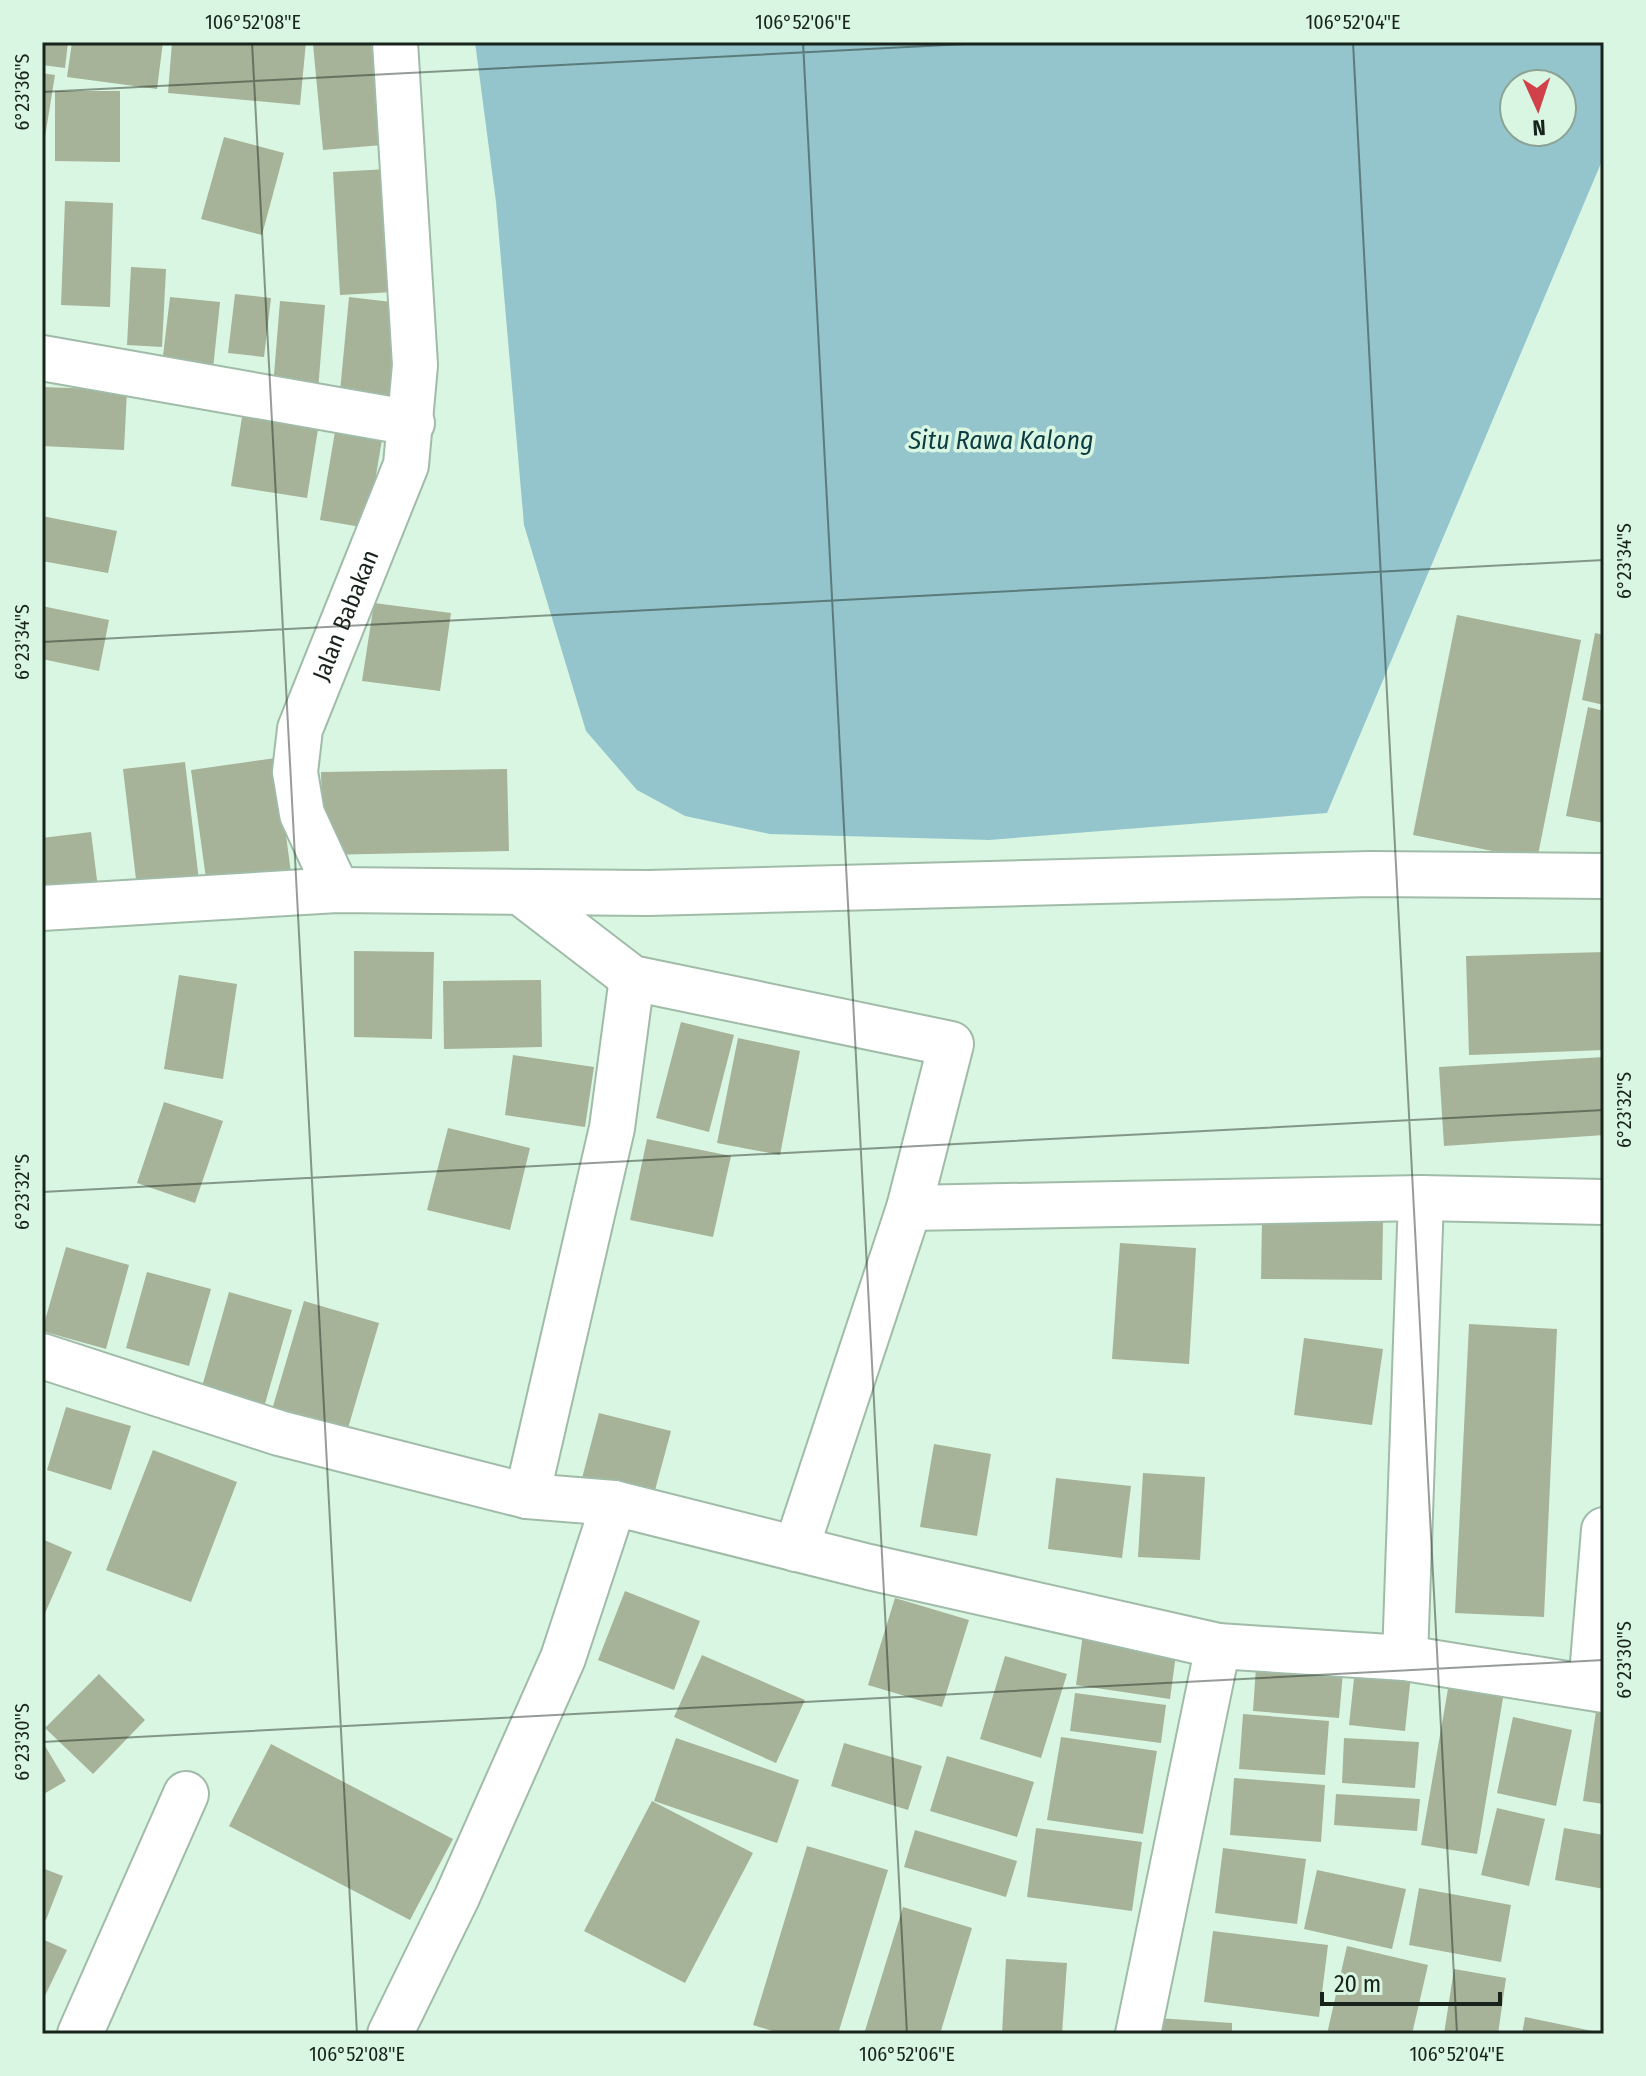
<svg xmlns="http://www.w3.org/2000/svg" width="1646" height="2076" font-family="'Fira Sans Condensed',sans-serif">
  <rect width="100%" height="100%" fill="#d9f6e2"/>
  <!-- water -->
  <path fill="#94c5cd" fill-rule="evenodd" d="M475,42h1129v114l-277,657 -338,27 -219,-6 -85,-18 -48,-26 -51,-59 -62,-206 -28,-323zM1514,84h48v48h-48z"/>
  <!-- building -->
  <path fill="#a6b398" d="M42,42h26l-3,26 -23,-3z
    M72,42h91l-6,47 -90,-12z
    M172,42h134l-6,63 -132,-12z
    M331,42h40l11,103 -59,5 -10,-106z
    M42,73l13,2 -11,68h-2z
    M55,91h65v71l-65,-1z
    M224,137l60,16 -22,82 -61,-16z
    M388,169l6,123 -54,3 -7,-123z
    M65,201l48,2 -3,104 -49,-2z
    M131,267l35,2 -4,78 -35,-2z
    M235,294l36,4 -7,59 -36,-4z
    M170,297l50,5 -7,67 -51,-5z
    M349,297l51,6 -12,104 -49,-5z
    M280,301l45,4 -7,85 -45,-3z
    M42,387l85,3 -3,60 -82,-4z
    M243,411l76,12 -12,75 -76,-12z
    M337,420l47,8 -17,100 -47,-8z
    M42,516l75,15 -9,42 -66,-12z
    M374,603l77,10 -11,78 -78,-10z
    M42,606l67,14 -10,51 -57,-12z
    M1457,615l124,25 -44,220 -124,-25z
    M1595,633l9,2v70l-22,-5z
    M1588,707l16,4v112l-38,-7z
    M276,758l16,123 -84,12 -17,-123z
    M185,762l15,127 -62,7 -15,-127z
    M507,769l2,82 -186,4 -2,-83z
    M91,832l7,56 -56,6v-56z
    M354,951l80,1 -2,87 -78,-2z
    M1604,952v98l-135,5 -3,-99z
    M179,975l58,9 -14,95 -59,-10z
    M541,980l1,67 -98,2 -1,-68z
    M681,1022l53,13 -25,97 -53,-14z
    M738,1038l62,13 -20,104 -63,-12z
    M513,1055l81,12 -9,60 -80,-12z
    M1604,1057v78l-160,11 -5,-79z
    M164,1102l59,19 -28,82 -58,-20z
    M448,1128l82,20 -20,82 -83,-20z
    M647,1139l84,17 -18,81 -83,-17z
    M1262,1221l121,1 -1,58 -121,-1z
    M1120,1243l76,5 -7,116 -77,-5z
    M66,1247l63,18 -23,84 -64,-18z
    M147,1272l64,17 -22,77 -63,-18z
    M229,1292l63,18 -32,111 -63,-17z
    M304,1301l75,22 -33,112 -75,-22z
    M1469,1324l88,5 -13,288 -89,-4z
    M1304,1338l79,11 -11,76 -78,-10z
    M66,1407l65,19 -20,64 -64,-20z
    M599,1413l72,18 -20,74 -71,-19z
    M934,1444l57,10 -14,82 -57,-9z
    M153,1450l84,32 -46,120 -85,-32z
    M1143,1473l62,4 -5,83 -62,-3z
    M1056,1478l75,8 -9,72 -74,-9z
    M42,1539l30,13 -30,68z
    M625,1591l75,30 -26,69 -76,-30z
    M895,1598l74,22 -27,87 -74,-22z
    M1083,1634l94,13 -7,52 -94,-14z
    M1257,1653l87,7 -5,58 -86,-7z
    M702,1655l103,45 -29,63 -102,-46z
    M1005,1656l62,18 -26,84 -61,-19z
    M1356,1660l56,6 -7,65 -56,-6z
    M99,1674l46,46 -52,54 -48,-46z
    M1449,1683l55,9 -27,162 -56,-9z
    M1075,1693l91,12 -5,38 -91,-12z
    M1596,1711l8,1v92l-21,-3z
    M1243,1714l86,7 -4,54 -86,-6z
    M1513,1717l59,13 -16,76 -59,-13z
    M1061,1737l96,14 -14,83 -96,-14z
    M676,1738l123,42 -22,63 -123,-42z
    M1344,1738l75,4 -4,46 -73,-5z
    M42,1741l24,40 -24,14z
    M844,1743l78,23 -14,44 -77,-24z
    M271,1744l182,95 -43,81 -181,-94z
    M947,1756l87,26 -17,55 -87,-26z
    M1234,1778l91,7 -4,57 -91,-7z
    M1336,1794l84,5 -3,32 -83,-6z
    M652,1801l101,52 -68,130 -101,-52z
    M1497,1808l48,11 -16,67 -48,-11z
    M1036,1828l106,14 -10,69 -105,-14z
    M1564,1828l40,7v54l-49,-9z
    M915,1830l102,31 -11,36 -102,-30z
    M807,1846l81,24 -50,164h-56l-29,-9z
    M1223,1848l83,11 -9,65 -82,-11z
    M42,1868l21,8 -17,44 -4,-2z
    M1317,1870l89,19 -14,60 -88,-20z
    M1419,1888l92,17 -10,57 -92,-17z
    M903,1907l69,21 -32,106h-76z
    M1213,1931l115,14 -9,72 -115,-15z
    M42,1939l25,11 -25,52z
    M1347,1946l81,19 -16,69h-85z
    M1006,1959l61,4 -5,71h-60z
    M1454,1969l52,9 -8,56h-54z
    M1525,2017l77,16v1h-80z
    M1157,2018l75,5v11h-76z"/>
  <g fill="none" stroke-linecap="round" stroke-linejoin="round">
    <!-- street casing -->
    <g stroke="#a0bba8" stroke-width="48">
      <g id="street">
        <path d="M42,358l370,65"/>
        <path id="s1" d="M337,890l-35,-76 -7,-42 5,-43 106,-264 9,-100 -20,-323"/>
        <path d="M520,892l112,86 319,66 -42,164 -113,341"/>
        <path d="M42,908l295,-18 311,3 722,-19 234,2"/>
        <path d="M909,1208l512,-10 183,4"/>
        <path d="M42,1356l237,77 248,63 87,7 255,64 349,79 187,12 199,32"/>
        <path d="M527,1496l85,-368 20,-150"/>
        <path d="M1405,1658l16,-460"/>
        <path d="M1591,1687l13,-157"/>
        <path d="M80,2034l106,-240"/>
        <path d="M390,2034l67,-137 106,-239 51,-155"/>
        <path d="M1138,2034l80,-388"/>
      </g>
    </g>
    <!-- street -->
    <use href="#street" stroke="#fff" stroke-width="44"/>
  </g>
  <!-- ticks -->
  <path fill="none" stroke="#18231b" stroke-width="2" stroke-opacity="0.45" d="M252,42l105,1992M803,42l104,1992M1353,42l104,1992M42,92l962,-50M42,642l1562,-82M42,1192l1562,-82M42,1742l1562,-82"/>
  <g text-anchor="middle" stroke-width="7" stroke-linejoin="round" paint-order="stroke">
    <!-- street labels -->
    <g font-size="24" fill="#18231b" stroke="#d9f6e2">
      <text dy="8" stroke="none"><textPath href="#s1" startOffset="292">Jalan Babakan</textPath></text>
    </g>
    <!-- water labels -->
    <g font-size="26" font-style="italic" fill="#0d3c42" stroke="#d9f6e2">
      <text x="1001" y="449">Situ Rawa Kalong</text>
    </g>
  </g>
  <!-- border -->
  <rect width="1646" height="2076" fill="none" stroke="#d9f6e2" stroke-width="88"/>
  <!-- north arrow -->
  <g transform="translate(1538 108) rotate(177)"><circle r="38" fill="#d9f6e2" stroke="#8ca292" stroke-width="2"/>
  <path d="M0-6L14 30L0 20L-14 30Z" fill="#d1414a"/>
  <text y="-12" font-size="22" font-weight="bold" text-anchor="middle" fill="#18231b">N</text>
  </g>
  <!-- scale -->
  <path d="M1322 1992v12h178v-12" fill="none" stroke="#18231b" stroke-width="4"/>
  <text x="1334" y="1992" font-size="24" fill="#18231b" stroke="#d9f6e2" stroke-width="6" paint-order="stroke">20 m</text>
  <rect x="44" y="44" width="1558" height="1988" fill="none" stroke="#18231b" stroke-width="3"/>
  <g font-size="20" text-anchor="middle" fill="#18231b">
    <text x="253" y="29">106°52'08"E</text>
    <text x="803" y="29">106°52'06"E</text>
    <text x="1353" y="29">106°52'04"E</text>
    <text transform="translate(22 92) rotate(-90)" y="7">6°23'36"S</text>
    <text transform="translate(1624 561) rotate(-90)" y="7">6°23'34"S</text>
    <text transform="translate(22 642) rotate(-90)" y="7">6°23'34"S</text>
    <text transform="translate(1624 1110) rotate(-90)" y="7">6°23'32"S</text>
    <text transform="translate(22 1192) rotate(-90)" y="7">6°23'32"S</text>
    <text transform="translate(1624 1660) rotate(-90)" y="7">6°23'30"S</text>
    <text transform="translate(22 1742) rotate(-90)" y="7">6°23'30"S</text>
    <text x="357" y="2061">106°52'08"E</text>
    <text x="907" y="2061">106°52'06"E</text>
    <text x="1457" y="2061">106°52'04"E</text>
  </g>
</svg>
